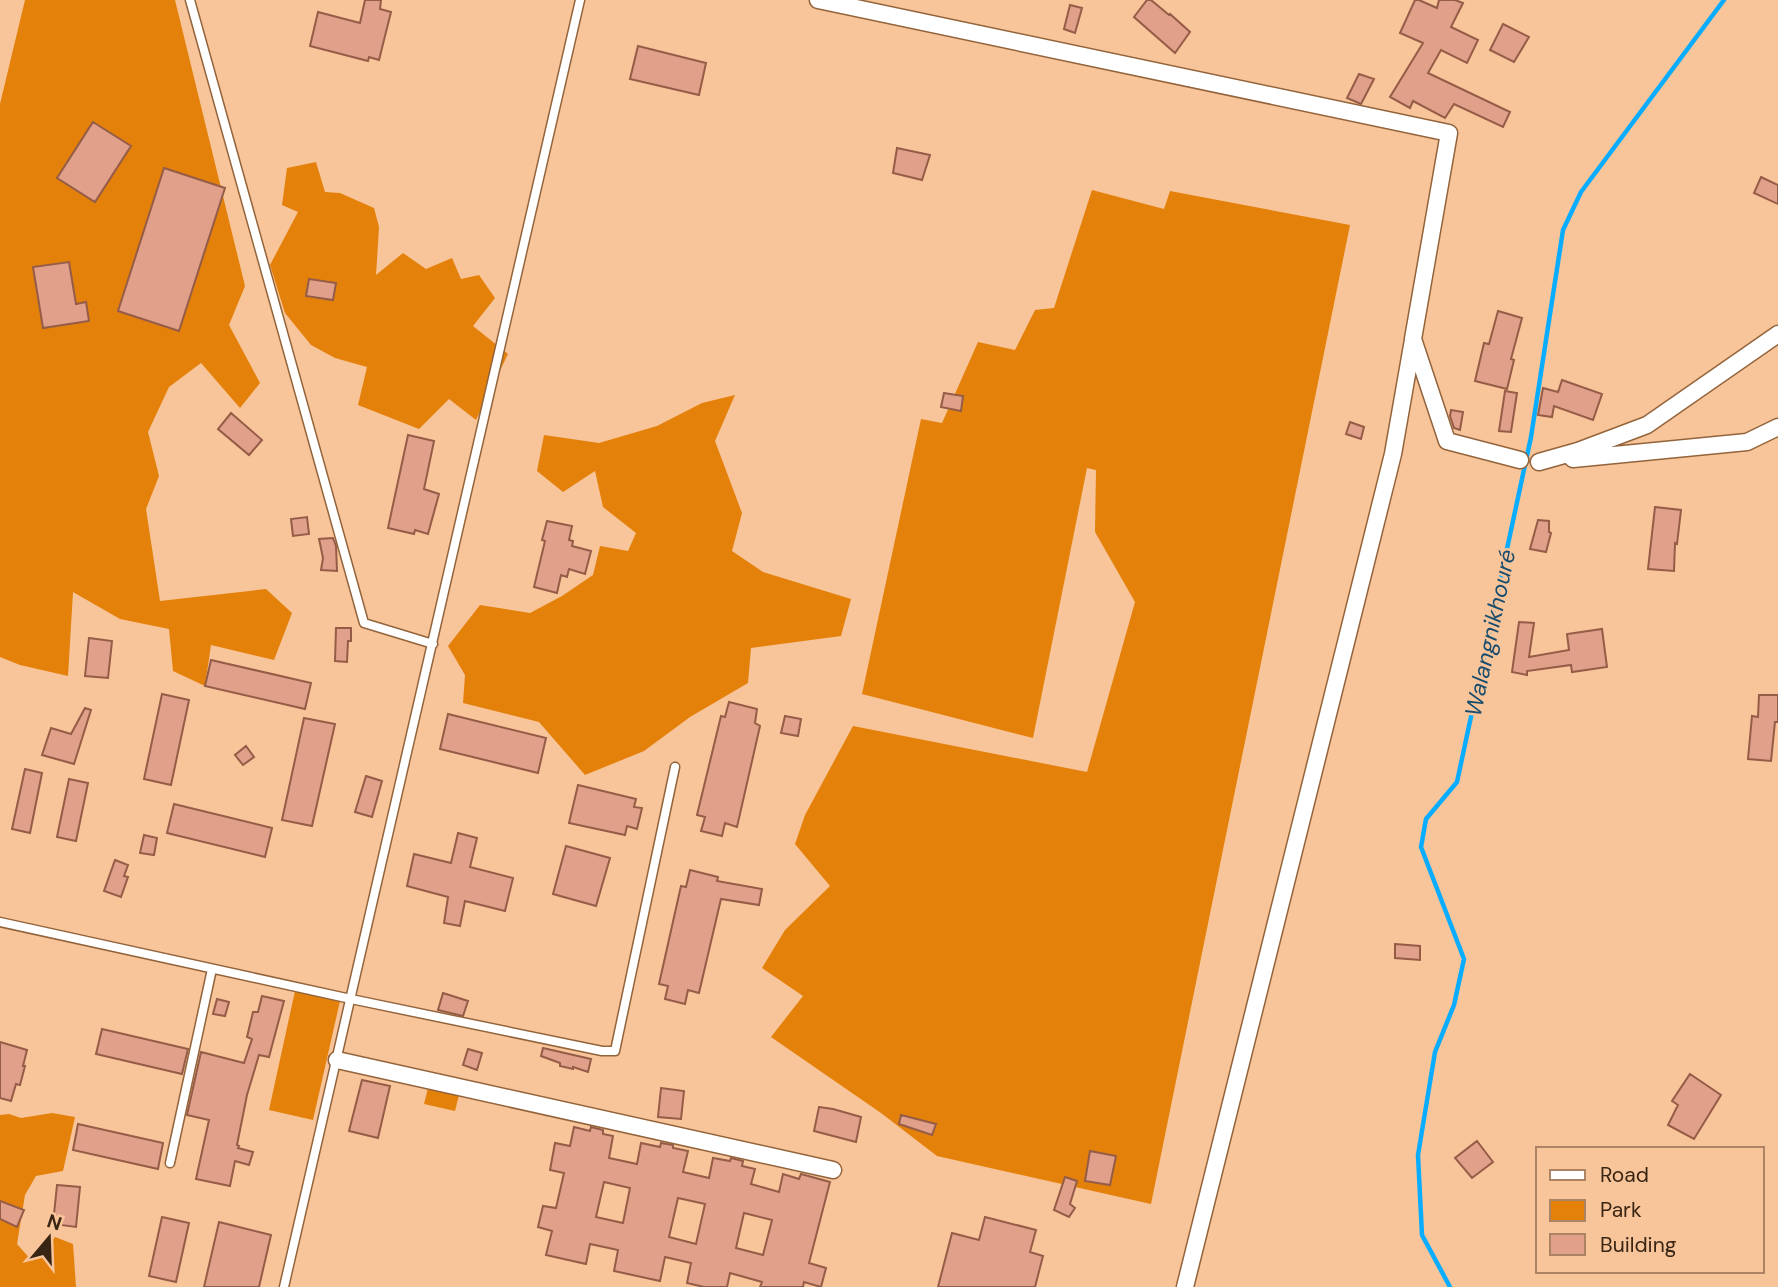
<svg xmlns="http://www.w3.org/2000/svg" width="1778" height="1287" font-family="'DM Sans',sans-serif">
  <rect width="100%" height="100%" fill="#f8c499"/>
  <!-- green -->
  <path fill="#e3810a" d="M25,0h150l70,286 -16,39 31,58 -20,25 -39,-45 -32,24 -21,45 11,44 -13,33 14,92 106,-12 26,24 -18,47 -63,-15 -6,41 -32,-15 -4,-42 -49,-10 -47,-27 -5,84 -48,-11 -20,-8v-553z
    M316,162l9,30 15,1 34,15 5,19 -3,48 27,-22 23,16 26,-11 9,21 18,-4 16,23 -22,28 35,28 -32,66 -27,-21 -30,30 -61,-24 9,-38 -32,-9 -24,-13 -26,-32 -15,-48 28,-53 -16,-7 5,-37z
    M1092,190l72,19 6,-18 180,34 -199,979 -214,-48 -56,-43 -110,-76 32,-41 -41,-28 23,-38 45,-44 -35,-42 10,-29 48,-89 234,46 48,-170 -40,-70 1,-62 -9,-2 -54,270 -171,-44 59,-275 21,4 36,-81 37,8 20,-40 19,-2z
    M735,395l-20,46 27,72 -10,38 31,21 88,27 -10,37 -90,12 -3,35 -58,34 -46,34 -59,24 -46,-53 -76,-19 2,-28 -17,-29 32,-41 50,8 32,-17 31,-21 7,-29 28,5 8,-18 -33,-26 -8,-36 -32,21 -26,-21 7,-36 55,8 58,-17 45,-23z
    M295,991l45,10 -27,119 -44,-10z
    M428,1088l31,7 -4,16 -31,-7z
    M52,1113l23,4 -12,54 -27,5 -11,19 -8,49 15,17 14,-12 9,-12 18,7 3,43h-76v-172l9,-1 12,4z"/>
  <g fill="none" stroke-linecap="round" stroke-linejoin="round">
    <!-- stream -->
    <path stroke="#09adff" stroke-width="4.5" d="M1450,1287l-28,-52 -4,-80 17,-103 19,-47 10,-46 -43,-112 5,-28 31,-37 74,-345 32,-207 18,-38 143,-192"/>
  </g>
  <!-- building -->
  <path fill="#e0a08a" stroke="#955c47" stroke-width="2" fill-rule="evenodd" d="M365,0h16l-1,9 11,3 -12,48 -10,-3 -1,4 -58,-15 8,-34 42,11z
    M1147,0h4l18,15 1,-1 20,18 -15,21 -41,-36z
    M1415,0h4l18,8 2,-8h16l8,3 -12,24 27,13 -11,23 -26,-13 -13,23 82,39 -7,15 -49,-23 -9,14 -32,-17 -3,7 -20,-11 33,-54 -23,-10z
    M1070,5l12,3 -7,25 -11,-4z
    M1503,24l26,13 -15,25 -24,-12z
    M638,46l68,17 -7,32 -69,-16z
    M1359,74l15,5 -13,25 -14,-6z
    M93,122l38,24 -36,56 -38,-24z
    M897,148l33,7 -8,25 -29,-7z
    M164,168l61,20 -46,143 -61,-20z
    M1761,177l17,8v19l-24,-11z
    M69,262l7,42 10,-2 3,19 -46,7 -10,-61z
    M309,279l27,4 -3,17 -27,-4z
    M1498,311l24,7 -11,41 3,1 -7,29 -32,-8 9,-38 5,1z
    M1562,380l40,14 -9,26 -39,-14 -2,11 -14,-2 5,-27 15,4z
    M1505,391l12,2 -6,39 -12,-1z
    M944,393l19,3 -2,15 -20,-4z
    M1451,410l12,2 -3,18 -6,-2 -4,-12z
    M231,413l31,27 -13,15 -31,-26z
    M1350,422l14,5 -3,12 -15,-5z
    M408,435l26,6 -10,48 15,5 -11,40 -13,-4 -1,4 -26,-6z
    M1655,507l26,3 -4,34 -2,-1 -1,28 -26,-2z
    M307,517l2,17 -16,2 -2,-17z
    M1538,520l11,1v11l2,1 -5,19 -16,-3z
    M547,521l25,5 -3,14 4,1 -1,5 19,5 -6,23 -16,-5 -2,8 -6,-2 -4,18 -23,-6 11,-46 -3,-1z
    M333,538l3,8 1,25 -16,-1 2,-12 -4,-19z
    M1519,622l15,1 -5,34 40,-7 -2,-16 35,-5 5,38 -35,5 -1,-7 -44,6v4l-15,-3z
    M336,628h15v13h-3l-1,21 -12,-1z
    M89,638l23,3 -4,37 -23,-2z
    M211,660l100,23 -6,26 -100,-23z
    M162,694l27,6 -18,85 -27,-6z
    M1759,695h19v27h-3l-4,39 -23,-2 4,-43 6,1z
    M729,702l28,7 -2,14 5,3 -23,101 -12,-4 -3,13 -21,-5 4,-14 -8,-2 24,-99 4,1z
    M85,708l6,2 -17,54 -32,-9 9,-27 20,6z
    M448,714l98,24 -8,35 -98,-24z
    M785,716l16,3 -3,17 -17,-3z
    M304,718l31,6 -23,102 -30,-6z
    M246,746l8,11 -11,8 -8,-10z
    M25,769l17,4 -12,60 -18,-4z
    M366,776l16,5 -10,36 -17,-5z
    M69,779l19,4 -12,58 -19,-4z
    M578,785l58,14 -2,8 8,1 -5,21 -10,-3 -2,9 -56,-12z
    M174,804l98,24 -7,29 -98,-24z
    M458,833l19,5 -7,29 43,11 -8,33 -40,-10 -5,25 -16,-3 4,-26 -41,-11 7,-32 37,9z
    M144,835l13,3 -3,17 -14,-2z
    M566,846l44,12 -14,48 -43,-12z
    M115,860l13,5 -4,11 4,1 -7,20 -17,-6z
    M690,870l28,7 -1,4 45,8 -3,16 -38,-6 -22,94 -11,-3 -3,14 -20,-5 3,-13 -9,-2 22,-98 5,1z
    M1395,944l25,2v14l-25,-2z
    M443,993l25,8 -5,15 -25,-6z
    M262,996l22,5 -15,56 -10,-2 -12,40 -10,50 2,1 -1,2 15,4 -4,13 -14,-4 -5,25 -34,-7 13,-59 -22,-5 14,-63 43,11 8,-24 -5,-2 6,-25h5z
    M217,999l12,3 -4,14 -12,-2z
    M102,1029l86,20 -6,25 -86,-20z
    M0,1042l27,8 -4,16h2l-5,19 -4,-1 -5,17 -11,-3z
    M543,1048l48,11 -3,13 -15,-5v2l-13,-3v-3l-19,-7z
    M468,1049l14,4 -5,17 -14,-5z
    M1690,1074l31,21 -27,44 -26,-14 10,-20 -6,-4z
    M362,1080l28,6 -12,52 -29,-7z
    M661,1088l23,3 -3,28 -23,-2z
    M819,1107l14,2 28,8 -5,25 -42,-11z
    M901,1115l35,9 -4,11 -33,-11z
    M78,1124l85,19 -5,26 -85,-19z
    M574,1127l16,4 1,-4 12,3v4l10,2 -4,22 28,6 4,-21 19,4 1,-4 12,2v3l15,3 -5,21 26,6 4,-20 17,3 1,-3 12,3 -1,5 13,3 -4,15 28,8 4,-18 16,5 2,-5 29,8 -21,81 17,5 -5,19 -17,-5 -1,5h-43l2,-5 -32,-9 -3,14h-23l-17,-4 4,-20 -26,-6 -5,24 -46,-10 4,-21 -28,-6 -4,20 -40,-9 6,-24 -14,-4 5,-21 13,2 8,-35 -14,-3 5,-27 15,3zM604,1182l26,6 -7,35 -27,-6zM678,1198l27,6 -9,40 -27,-7zM744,1213l28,7 -9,35 -27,-7z
    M1477,1141l16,21 -21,16 -17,-20z
    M1090,1151l26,5 -6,29 -25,-4z
    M1065,1177l12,4 -7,23 5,4 -6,9 -15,-7z
    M57,1185l23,2 -4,40 -23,-3z
    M0,1201l24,9 -7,17 -17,-8z
    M162,1217l27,6 -13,59 -27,-6z
    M985,1217l51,13 -6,22 13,4 -8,31h-97l14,-54 27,7z
    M219,1222l52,13 -12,52h-55z"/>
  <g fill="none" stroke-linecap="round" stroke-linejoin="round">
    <!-- service casing -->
    <g stroke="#93643b" stroke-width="11">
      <path id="service" d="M190,0l174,623 69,21
        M0,922l351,77 251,52h13l60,-284
        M170,1163l42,-194
        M284,1287l296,-1287"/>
    </g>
    <!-- minor casing -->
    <g stroke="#93643b" stroke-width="19">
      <path id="minor" d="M818,0l631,133 -36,206 34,102 73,19
        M1573,459l174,-17 31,-15
        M1539,462l39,-11 69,-26 131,-91
        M337,1060l496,110
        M1185,1287l208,-833 20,-114"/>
    </g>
    <!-- service -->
    <use href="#service" stroke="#fff" stroke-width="8"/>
    <!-- minor -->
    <use href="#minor" stroke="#fff" stroke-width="16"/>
  </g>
  <g text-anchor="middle" stroke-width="5" stroke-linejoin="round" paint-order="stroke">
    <!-- water labels -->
    <g font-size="23" font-style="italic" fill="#194d6e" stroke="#f8c499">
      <text transform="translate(1490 633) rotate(-78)" y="8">Walangnikhouré</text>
    </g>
  </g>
  <!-- legend -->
  <rect x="1536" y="1147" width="228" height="126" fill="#f8c499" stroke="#ac8464" stroke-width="2"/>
  <rect x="1550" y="1170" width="35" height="10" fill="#ffffff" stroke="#ac8464" stroke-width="2"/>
  <text x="1600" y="1182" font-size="21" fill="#392514">Road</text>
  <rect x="1550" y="1200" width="35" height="21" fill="#e3810a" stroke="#ac8464" stroke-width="2"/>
  <text x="1600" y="1217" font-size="21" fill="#392514">Park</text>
  <rect x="1550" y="1234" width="35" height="21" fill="#e0a08a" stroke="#ac8464" stroke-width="2"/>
  <text x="1600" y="1252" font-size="21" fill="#392514">Building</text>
  <!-- north arrow -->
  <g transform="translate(49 1238) rotate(19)" stroke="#f8c499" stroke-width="5" paint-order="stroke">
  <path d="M0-5L12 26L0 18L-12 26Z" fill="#392514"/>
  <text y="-10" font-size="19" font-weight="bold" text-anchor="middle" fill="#392514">N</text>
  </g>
</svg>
